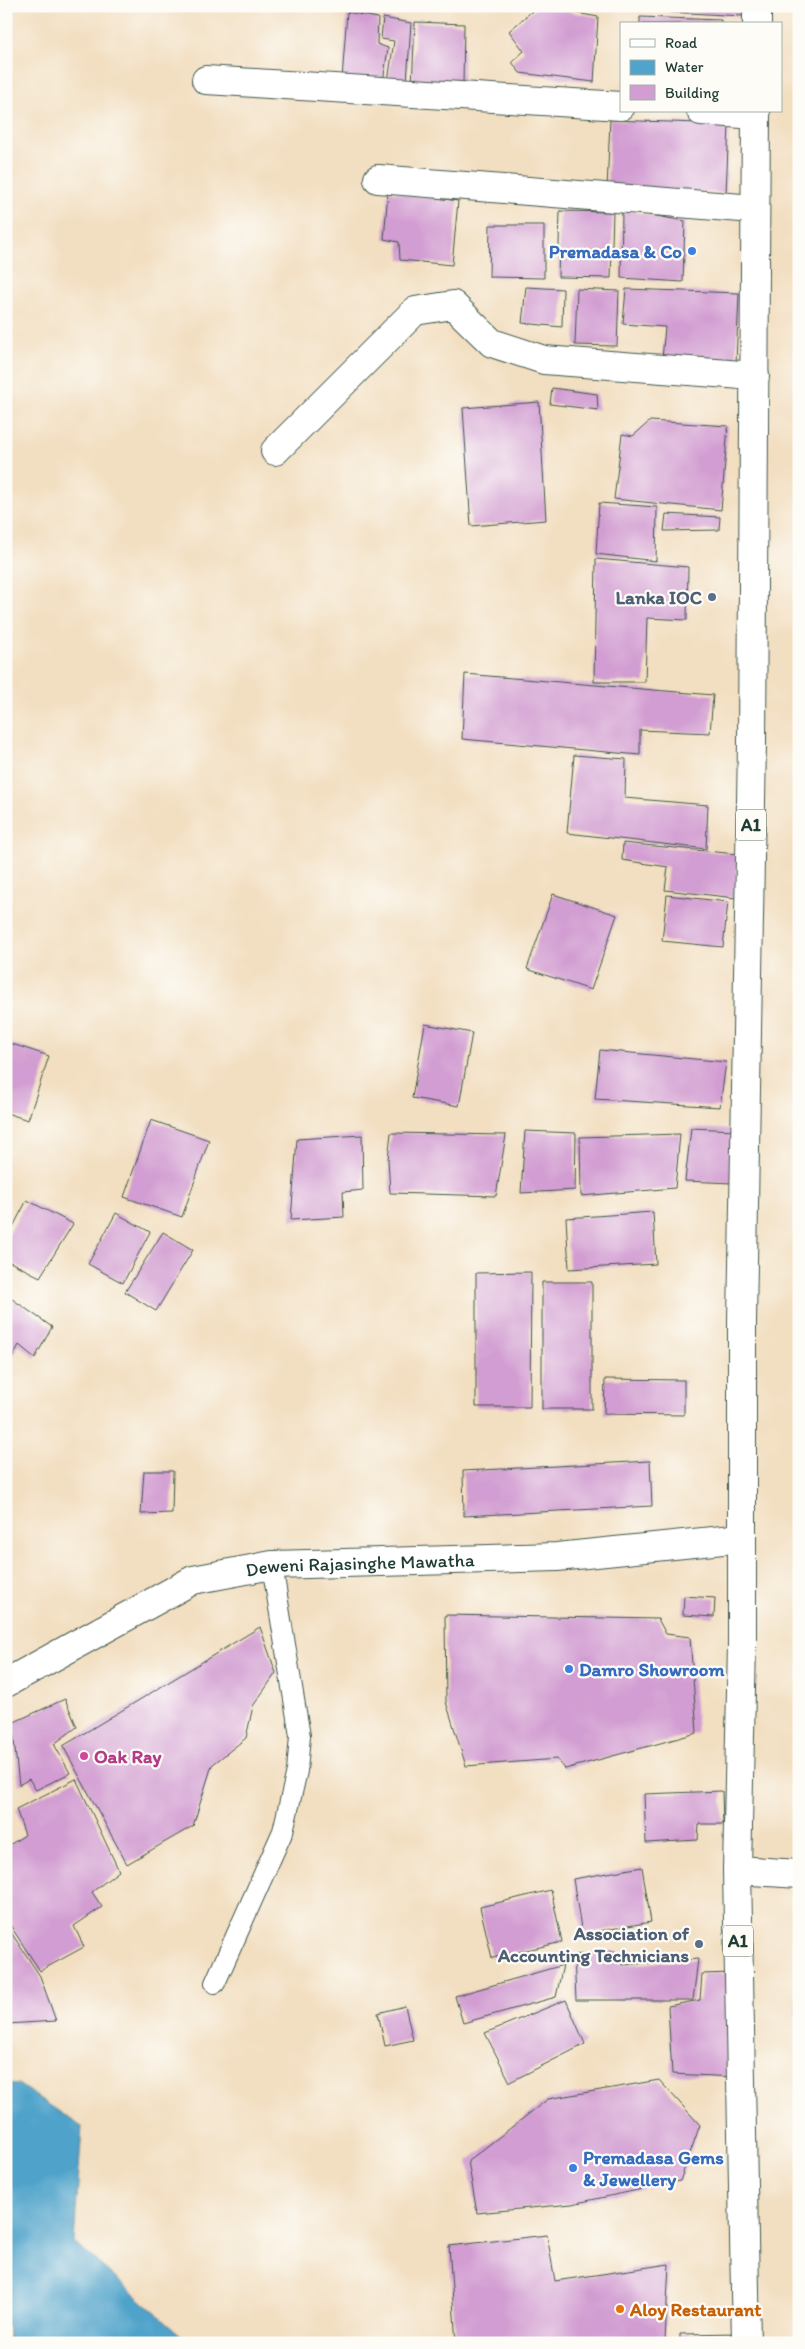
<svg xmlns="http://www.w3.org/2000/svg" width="805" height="2349" font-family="Itim,sans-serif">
  <rect width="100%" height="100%" fill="#fdfcf7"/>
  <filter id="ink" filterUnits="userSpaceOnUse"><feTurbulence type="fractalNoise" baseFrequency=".02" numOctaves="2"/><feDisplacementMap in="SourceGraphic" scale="10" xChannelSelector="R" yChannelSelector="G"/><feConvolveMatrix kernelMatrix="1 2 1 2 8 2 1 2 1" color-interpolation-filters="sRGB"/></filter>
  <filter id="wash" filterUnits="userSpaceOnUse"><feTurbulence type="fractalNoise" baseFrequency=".0096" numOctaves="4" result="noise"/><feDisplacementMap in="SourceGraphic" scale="20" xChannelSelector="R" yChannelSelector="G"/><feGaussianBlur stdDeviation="1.12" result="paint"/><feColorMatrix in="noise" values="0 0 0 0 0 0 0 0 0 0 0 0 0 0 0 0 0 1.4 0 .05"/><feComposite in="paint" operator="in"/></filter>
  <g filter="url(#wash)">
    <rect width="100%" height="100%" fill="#f2dec0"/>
    <!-- water -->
    <path fill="#50a3cb" stroke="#387080" d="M6,2083l12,1 64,43 -8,115 116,101h-183l2,-9 -3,-13z"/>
    <g id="blocks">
      <!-- building -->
      <path fill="#d29dd2" d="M538,6l60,11 -4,65 -74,-9 -8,-11 12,-11 -15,-20z
        M584,6h74v3l-56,1z
        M669,6h74v10l-73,-4z
        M347,12l31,6 -1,26 11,4 -5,34 -41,-3z
        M640,17l81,3v4h-81z
        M383,18l28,5 -4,59 -19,-1 6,-40 -13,-2z
        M415,22l49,2 -1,61h-51z
        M610,120l119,4 -3,69 -119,-4z
        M388,191l70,10 -6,64 -52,-5 -1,-18 -15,-3z
        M622,210l63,11 -2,61 -62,-4z
        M560,211l53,1 -2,66 -53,-1z
        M490,225h54v53l-55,-1z
        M526,287l37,2 -1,38 -40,-4z
        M577,289l42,2 -2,55 -42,-1z
        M626,289l113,4 -3,70 -74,-4 3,-32 -42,-3z
        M552,388l45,6 1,16 -48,-6z
        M539,402l7,118 -75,6 -8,-118z
        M650,421l78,5 -7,84 -107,-11 8,-65 11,2z
        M599,503l58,4 -1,54 -60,-7z
        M666,514l54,3 -1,13 -55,1z
        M596,559l92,8 -1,53 -40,-2 -2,64h-51z
        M465,674l248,21 -3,38 -70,-3v25l-178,-16z
        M574,755l52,4 -1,39 83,7 -2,44 -139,-16z
        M623,843l114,11 -1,44 -71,-8 3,-23 -46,-7z
        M553,894l64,21 -26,75 -64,-21z
        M667,895l61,7 -5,45 -61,-6z
        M425,1024l47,9 -13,73 -47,-8z
        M6,1042l43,14 -21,64 -22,-7z
        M600,1050l126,12 -6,45 -125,-8z
        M151,1120l58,20 -27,77 -58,-20z
        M691,1128l45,2 -3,53 -48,-2z
        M525,1131l51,2 -1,57 -54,3z
        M391,1133l115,2 -10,61 -106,-3 -2,-34z
        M680,1134l-5,54 -94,8 -1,-59z
        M362,1135l1,55 -20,2 1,25 -53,3 6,-81z
        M27,1200l46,24 -33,53 -34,-17v-20z
        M653,1212l3,52 -87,5 -3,-51z
        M116,1213l34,19 -27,51 -35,-19z
        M163,1232l30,18 -37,61 -31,-19z
        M531,1272l-1,135h-54v-134z
        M542,1282h50v127h-50z
        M12,1299l40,28 -17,31 -16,-13 -13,24v-63z
        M605,1379l79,1v35l-80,-1z
        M650,1461l2,45 -188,10 -1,-45z
        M144,1471h29l-1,42 -31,1z
        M684,1596l31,2 -1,19 -31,-2z
        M445,1615l213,4 8,15 24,3 7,96 -132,36 -8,-10 -91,7 -20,-64z
        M260,1627l16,46 -23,33 -7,32 -34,27 -19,61 -66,38 -64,-118z
        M65,1699l12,28 -23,17 16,29 -34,17 -7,-11 -10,6 -7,-62z
        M76,1779l43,92 -27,21 10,15 -28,19 10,21 -44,24 -34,-52v-72l19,-12 -9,-26z
        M722,1791l1,33h-24l-1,16 -52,3 -2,-49z
        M642,1867l9,55 -69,12 -9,-55z
        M551,1890l11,52 -70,16 -12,-51z
        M6,1925l34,51 16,45 -50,3z
        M615,1951l7,14 76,-6 -5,41h-117l-2,-45z
        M563,1965l-7,32 -93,26 -8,-27z
        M731,1973l4,104 -63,-3 -4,-68 32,-6 2,-26z
        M798,1992l1,24 -4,-1z
        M566,2000l19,44 -75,38 -25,-49z
        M405,2006l8,34 -28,6 -7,-33z
        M659,2080l41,45 -20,56 -108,23 -95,9 -9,-52 80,-62z
        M547,2235l8,46 114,-17 -4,76 -56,3h-153l-7,-97z
        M741,2333v10h-61v-9z"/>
    </g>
  </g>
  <g filter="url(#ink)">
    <use href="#blocks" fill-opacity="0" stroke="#3f5549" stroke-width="1"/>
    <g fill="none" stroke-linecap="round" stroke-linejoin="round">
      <!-- service casing -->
      <g stroke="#3f5549" stroke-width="22">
        <path id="service" d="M215,1983l68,-152 14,-60 3,-35 -28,-171"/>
      </g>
      <!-- minor casing -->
      <g stroke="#3f5549" stroke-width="30">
        <path id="minor" d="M206,80l415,26
          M701,111l55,4
          M378,179l376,30
          M275,451l140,-140 38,-6 39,38 52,17 211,16
          M737,1870l62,4"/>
      </g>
      <!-- tertiary casing -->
      <g stroke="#3f5549" stroke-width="30">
        <g id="tertiary">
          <path id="s1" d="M6,1683l187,-103 79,-15 285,-8 185,-19"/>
        </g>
      </g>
      <!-- trunk casing -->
      <g stroke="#3f5549" stroke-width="30">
        <path id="trunk" d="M757,24v-18
          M746,2343l-9,-473 5,-225v-324l10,-578 4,-632"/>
      </g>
      <!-- service -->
      <use href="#service" stroke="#fff" stroke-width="20"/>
      <!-- minor -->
      <use href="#minor" stroke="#fff" stroke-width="28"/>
      <!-- tertiary -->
      <use href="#tertiary" stroke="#fff" stroke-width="28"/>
      <!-- trunk -->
      <use href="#trunk" stroke="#fff" stroke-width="28"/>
    </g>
  </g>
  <!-- markers -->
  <g fill="#3f7fe0" stroke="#fdfcf7" stroke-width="2">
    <circle cx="692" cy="251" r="5"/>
    <circle cx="569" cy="1669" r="5"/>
    <circle cx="573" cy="2168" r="5"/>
  </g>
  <g fill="#5c6f8a" stroke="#fdfcf7" stroke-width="2">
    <circle cx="712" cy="597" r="5"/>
    <circle cx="699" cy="1944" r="5"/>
  </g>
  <circle fill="#d1479c" stroke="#fdfcf7" stroke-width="2" cx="84" cy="1756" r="5"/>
  <circle fill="#e8710a" stroke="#fdfcf7" stroke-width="2" cx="620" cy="2309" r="5"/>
  <g text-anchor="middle" stroke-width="4.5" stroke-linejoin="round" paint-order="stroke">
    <!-- shield labels -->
    <g fill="#fdfcf7" stroke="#62766e" stroke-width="1">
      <rect x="736" y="809.5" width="30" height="31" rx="4"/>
      <rect x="723" y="1925.5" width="30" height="31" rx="4"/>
    </g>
    <g font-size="18" font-weight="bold" fill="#1f3d34">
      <text x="751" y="831">A1</text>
      <text x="738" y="1947">A1</text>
    </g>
    <!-- shop labels -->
    <g font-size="19" font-weight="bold" fill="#366cbe" stroke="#fdfcf7" text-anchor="start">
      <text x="682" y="258" text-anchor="end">Premadasa &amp; Co</text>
      <text x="579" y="1676">Damro Showroom</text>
      <text x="583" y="2164">Premadasa Gems<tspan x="583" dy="22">&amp; Jewellery</tspan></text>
    </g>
    <!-- service labels -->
    <g font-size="19" font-weight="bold" fill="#4e5e75" stroke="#fdfcf7" text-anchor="end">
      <text x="702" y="604">Lanka IOC</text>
      <text x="689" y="1940">Association of<tspan x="689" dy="22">Accounting Technicians</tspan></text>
    </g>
    <!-- street labels -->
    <g font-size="19" fill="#1f3d34" stroke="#fdfcf7">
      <text dy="7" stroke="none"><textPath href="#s1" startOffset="382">Deweni Rajasinghe Mawatha</textPath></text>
    </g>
    <!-- hotel labels -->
    <g font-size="19" font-weight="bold" fill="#b23c85" stroke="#fdfcf7" text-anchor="start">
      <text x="94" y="1763">Oak Ray</text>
    </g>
    <!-- food labels -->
    <g font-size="19" font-weight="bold" fill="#c56008" stroke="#fdfcf7" text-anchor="start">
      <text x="630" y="2316">Aloy Restaurant</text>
    </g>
  </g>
  <!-- margin -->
  <rect width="805" height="2349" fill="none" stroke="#fdfcf7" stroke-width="25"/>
  <!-- legend -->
  <rect x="620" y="22" width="162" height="90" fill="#fdfcf7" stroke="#a4b0a9"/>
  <rect x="630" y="39" width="25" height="8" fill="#ffffff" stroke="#a4b0a9"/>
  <text x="665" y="48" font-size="15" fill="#1f3d34">Road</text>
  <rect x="630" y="60" width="25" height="15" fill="#50a3cb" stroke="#a4b0a9"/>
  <text x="665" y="72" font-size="15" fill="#1f3d34">Water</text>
  <rect x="630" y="85" width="25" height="15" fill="#d29dd2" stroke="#a4b0a9"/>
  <text x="665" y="98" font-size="15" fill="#1f3d34">Building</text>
</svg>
